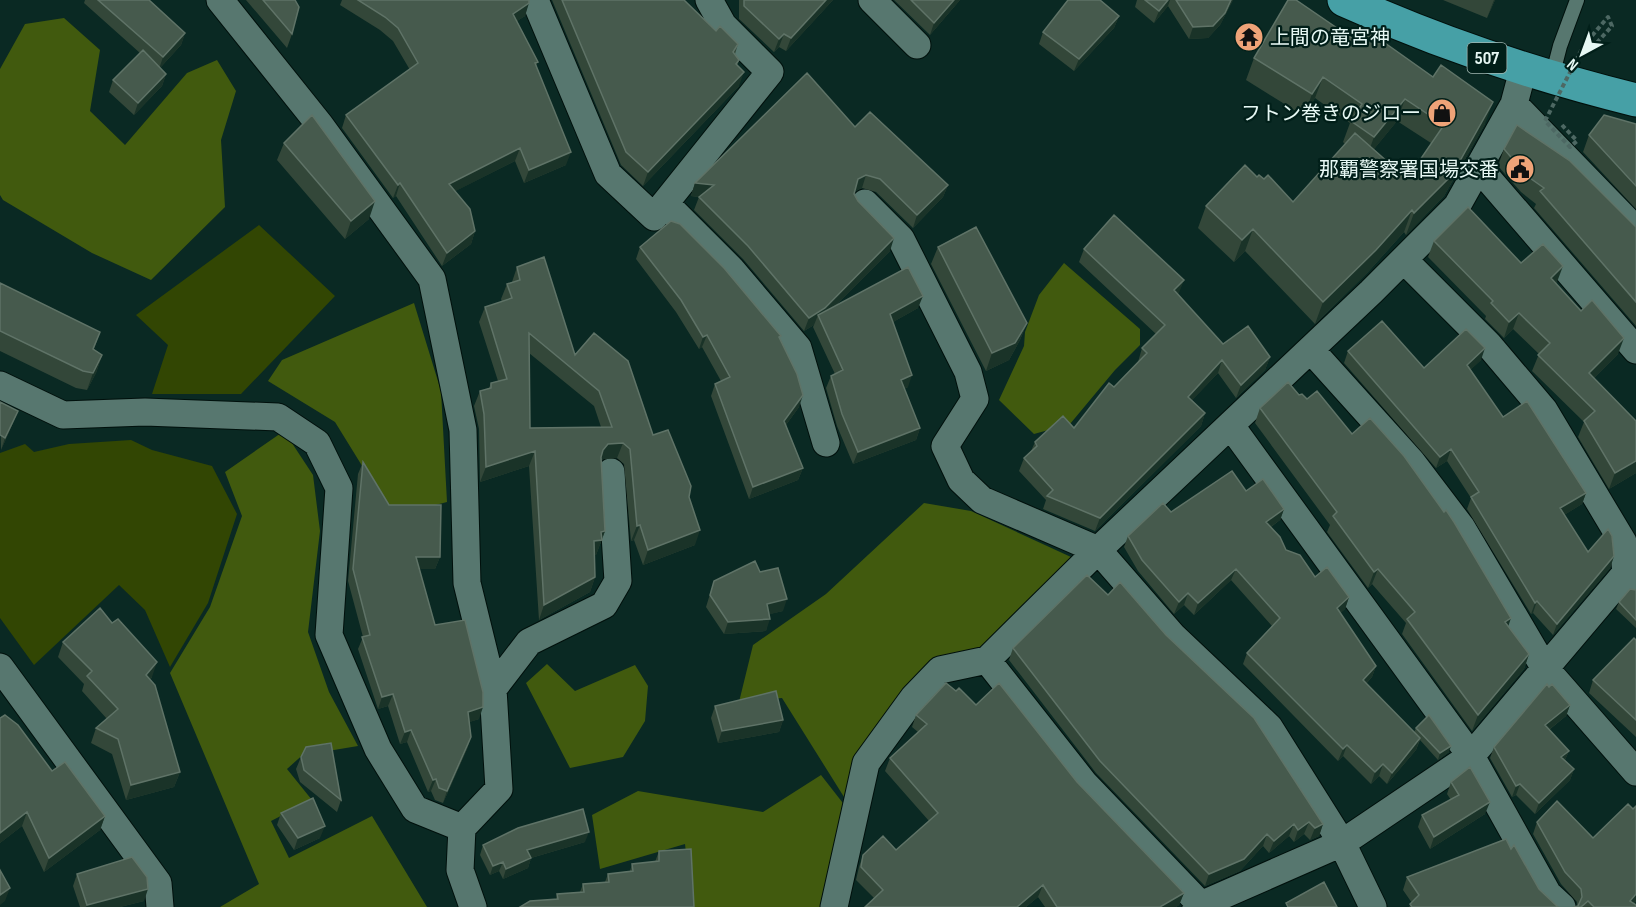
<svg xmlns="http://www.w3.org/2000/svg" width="1636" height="907" font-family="'Sofia Sans Condensed','Noto Sans JP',sans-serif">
  <rect width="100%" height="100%" fill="#0a2923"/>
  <!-- green -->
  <path fill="#324603" d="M259,225l76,71 -94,98h-89l16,-49 -32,-30z
    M131,440l21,10 60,16 25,48 -29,89 -38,64 -25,-57 -26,-25 -85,80 -34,-47v-165l25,-9 9,8 35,-8z"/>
  <!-- forest -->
  <path fill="#415a0e" d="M64,18l36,32 -10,61 35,34 62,-72 30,-13 19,31 -15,49 4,67 -74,73 -59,-27 -89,-53 -3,-5v-126l25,-45z
    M1064,263l76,66v16l-25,25 -45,54 -36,10 -35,-34 25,-54 1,-14 14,-37z
    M414,303l27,88 6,111 -54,14 -58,-94 -67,-41 14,-21z
    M284,431l29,44 7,56 -12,101 21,60 29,54 -30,5h-21l-20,18 25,31 -41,21 18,37 83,-42 55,91h-207l39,-23 -89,-211 40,-66 32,-91 -17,-44z
    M924,503l47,8 100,46 -86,89 -54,13 -48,58 -39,80 -62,-99 -43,4 14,-57 73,-51z
    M547,664l28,27 60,-26 13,21 -3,35 -22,36 -53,11 -44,-85z
    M821,775l25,32 -25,100h-129l-7,-63 -85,25 -8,-54 46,-24 125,21z"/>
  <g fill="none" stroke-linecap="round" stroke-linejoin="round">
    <!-- service casing -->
    <g stroke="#00100c" stroke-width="16">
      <path id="service" d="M1552,77l8,-31 17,-46"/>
    </g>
    <!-- minor casing -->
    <g stroke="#00100c" stroke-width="29">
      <path id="minor" d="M220,0l100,125 112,154 31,151 4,153 26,106 6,100 -37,39 -2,42 13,37
        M535,0l73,174 46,43 116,-145 -47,-47 -14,-25
        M872,0l45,45
        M1514,104l122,126
        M1478,167l158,183
        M665,203l66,66 67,79 28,95
        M865,203l36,36 67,133 7,27 -30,47 16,34 21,20 116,50 -111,110 97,123 119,124
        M1404,260l84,84 56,66 79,132 3,32 7,6
        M1311,350l100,111 51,67 82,139 92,105
        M0,385l63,30 82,-3 133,5 39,26 22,45 -10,147 49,114 37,60 47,19
        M1231,426l240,330 77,138 14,13
        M0,667l158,216 2,24
        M493,689l36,-47 75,-37 14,-24 -7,-109
        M834,907l32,-144 48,-66 26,-27 47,-10
        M1196,907l146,-64 129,-87 165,-195
        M1373,907l-31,-64 -73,-116 -96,-91 -75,-86 273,-258 86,-86 57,-102 9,-34"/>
    </g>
    <!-- trunk casing -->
    <g stroke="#00100c" stroke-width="35">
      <path id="trunk" d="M1344,0c95,43 191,75 292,100"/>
    </g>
    <!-- service -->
    <use href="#service" stroke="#57776f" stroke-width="14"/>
    <!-- minor -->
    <use href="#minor" stroke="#57776f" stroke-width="27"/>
    <!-- trunk -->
    <use href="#trunk" stroke="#46a0a6" stroke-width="33"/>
    <!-- path-bridge -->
    <path stroke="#4d6863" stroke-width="4" stroke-dasharray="4.5 3" stroke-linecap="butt" d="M1562,125l15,16 -7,6 -25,-26 39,-76 24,-28 4,9 -19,21"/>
  </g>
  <!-- wall -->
  <path fill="#334739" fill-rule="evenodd" d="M85,0h64l36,33 -4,12 -21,23 6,6 -4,12 -28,29 -25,-23 4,-12 27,-27 -56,-50z
    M246,0h49l-3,34 -5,14z
    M342,0h187l-4,16 -8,5 21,41 -2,3 30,100 -42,18 -9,-22 -60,30 20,40 -4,13 -29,22 -46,-70 -3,2 -51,-70 4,-13 64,-45 -17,-29 -13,-11 -40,-25z
    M552,0h132l32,31 22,13 -3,10 4,6 -2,6 2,20 -96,100 -22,-21z
    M739,0h94l-47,51 -7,-4 -5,5 -35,-33z
    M894,0h66l-30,35z
    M1137,0h96l-13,25 -12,13 -19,1 -21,-33 -14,17 -19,-16z
    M1443,0h52l-8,18z
    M1119,16l-5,12 -40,43 -35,-27 4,-12z
    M1359,43l126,81 -41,72 -38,39 -2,-3 -36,40 -53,52 -70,-73 -11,11 -36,-34 8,-22 51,-29 36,25 52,-58 -2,-2 7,-19 -35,-25 -11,18 -58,-36 8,-22zM1397,121l34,22 -24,36 -33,-30z
    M1636,124v85l-53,-57 6,-17z
    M855,127l93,58 -5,12 -30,31 -37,-36 -14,-4 -7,3 -1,3 4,7 32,50 -54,54 82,3 -25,14 15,65 -4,2 16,39 -4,12 -63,24 -16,-38 -11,-38 5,-12 4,-2 -22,-47 1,-2 -10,6 -61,-72 -49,-49 5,-13 -8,-1 4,-13z
    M284,143l85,76 -24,20 -68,-79z
    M1504,149l132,78v99l-102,-118 2,-4 -15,-12 -23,-26z
    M1434,241l87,22 36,19 -1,1 62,71 -24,24 42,43v52l-27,16 -31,-52 6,-15 -52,-51 7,-17 -26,-25 -9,9 -19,-19 1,-3 -58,-59z
    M640,247l140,93 19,67 -13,18 17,43 -5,12 -49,19 -38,-103 4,-12 6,-3 -19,-34 -3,2 -23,-37 -40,-53z
    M938,247l89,76 -7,17 -11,20 -23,11 -55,-107z
    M1084,249l100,31 -7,14 46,50 47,13 -5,13 -29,28 -18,-25 -26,27 13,13 -4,13 -106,105 -52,-22 3,-9 -27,-29 5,-13 7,-7 4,-9 39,-14 64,-66 4,-14 14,-14 -77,-72z
    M517,267l58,88 78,80 36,62 6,48 -52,20 -9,-25 -3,1 -7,-77 -7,-6 -14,1 -2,2 4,70 -9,24h-2l1,22 -5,15 -51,28 -10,-154 -49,16 -1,-53 -5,-23 6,-15 9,-3 2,-5 7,-2 -19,-59 6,-15 17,-5 -1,-3 6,-15 5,-2zM529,353l65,53 7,21 -71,1z
    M0,283l100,49 -6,17 8,6 -6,18 -9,17 -11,-2 -76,-37z
    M1348,351l76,17 57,-8 -11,10 33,47 83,76 -4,11 -18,11 24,37 26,4 -4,12 -57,67 -20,-22 -2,1 -64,-105 4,-11 -24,-37 -11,7 -92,-105z
    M0,402l18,9 -5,12 -12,27z
    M1260,408l248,219 21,27 -5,15 -52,62 -70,-97 4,-11 -34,-39 -4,4 -41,-56 3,-7 -75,-102z
    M363,462l26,43 51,52 -5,12h-16l16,56 44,94 -10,3 2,15 -4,12 -24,54 -8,-3 -4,-9 -3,1 -21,-50 -7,2 -12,-38 -10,3 -20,-60 5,-12 -15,-56 10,-107z
    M1246,491l38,18 -4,11 -9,7 15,23 29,27 34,20 -4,12 -5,4 36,53 -4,11 -6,7 48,48 2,-4 33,24 -11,8 -18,-20 -4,10 -29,34 -8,-8 -8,8 -28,-28 -5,5 -95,-97 4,-11 25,-27 -41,-46 -37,35 -10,-10 -10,9 -36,-43 -14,-24 4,-11z
    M760,572l23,39 -14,3 -3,17 -42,3 -18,-27 8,-26z
    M1636,590v38l-20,-19 3,-7z
    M1636,640v97l-47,-44 4,-13z
    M63,642l89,35 -2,3 30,92 -6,15 -48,13 -14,-46 -21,-11 5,-15 11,-9 -25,-28 2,-7 -26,-27z
    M1013,648l310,176 -4,12 -9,4 -6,-6 -10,8 -5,-6 -20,17 -6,-7 -23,25 -35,15 -109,-113 -87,-113z
    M1549,687l21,18 -4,11 -17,14 20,21 -4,9 9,9 -4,11 -35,34 -19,-19 -4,2 -22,-39 4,-11z
    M956,691l121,91 107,111 -5,12 -3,2h-131l-7,-10 -12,10h-161l9,-9 -18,-18 3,-13 4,-12 33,-5 33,-29 -44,-50 5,-13 28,-26 -6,-5 4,-12z
    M715,706l68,14 -4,12 -61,11 -7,-25z
    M0,718l52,53 53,45 -5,14 -56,42 -22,-46 -22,17z
    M301,757l40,43 -4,12 -37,-30 -4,-13z
    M1451,782l34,32 -55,35 -12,-22 4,-12 29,-15 -4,-6z
    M1636,806v95l-2,3 2,3h-63l4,-1v-4l-16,-18 -28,-50 4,-12 56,16z
    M281,813l39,25 -26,12 -17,-25z
    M585,842l-54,16 -3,10 -25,11 -4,-8 -9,4 -10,-20 3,-10z
    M1511,849l28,40 19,18h-149l3,-4 -9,-13 4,-13z
    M659,851l35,56 -138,-8 1,-5 23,-2 3,-8 22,-2 3,-8 22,-3 2,-7 23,-2z
    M77,874l67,27 -24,6h-40l-7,-21z"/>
  <!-- shaded-wall -->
  <path fill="#1a3328" d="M826,0h7l-47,51 5,-13z
    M954,0h6l-30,35 4,-12z
    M1168,0h2l-2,6 -14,17 5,-12z
    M1231,0h2l-13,25 -12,13 -19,1 4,-12z
    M1494,0h1l-8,18z
    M529,3l-4,13 -17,11 5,-13z
    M1119,16l-5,12 -40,43 5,-12z
    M185,33l-4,12 -22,24 4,-12z
    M784,34l-5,13 -5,5 5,-13z
    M744,72l-5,14 -96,100 5,-14z
    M166,74l-4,12 -28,29 4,-12z
    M1323,77l-8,21 -11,18 8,-22z
    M1405,99l-8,22 -31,38 8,-22z
    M1493,102l-8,22 -41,72 -38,39 8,-22z
    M520,148l-5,13 -71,36 5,-13z
    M571,152l-5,13 -42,18 5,-13z
    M866,175l-4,13 -8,4 4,-13z
    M400,183l-4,13 -3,2 5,-13z
    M695,183l19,2 -5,13 -18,-2z
    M948,185l-5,12 -30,31 4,-13z
    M375,201l-6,18 -24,20 6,-18z
    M1412,210l-8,22 -36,40 -53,52 8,-22z
    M1253,229l-8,22 -11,11 8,-22z
    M475,231l-4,13 -29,22 5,-13z
    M894,238l-4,13 -70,70 -2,-6 -4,10 -10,6 5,-13z
    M1563,266l-6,16 -12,12 6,-16z
    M1184,280l-5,13 -10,11 5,-14z
    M923,296l-5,12 -32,18 4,-12z
    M1519,313l-6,16 -9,9 5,-16z
    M1027,323l-7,17 -11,20 -23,11 6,-18z
    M707,335l-5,12 -3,2 4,-12z
    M1624,338l-6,16 -35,35 6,-16z
    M1485,348l-4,12 -18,17 4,-12z
    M102,355l-6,18 -9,17 6,-17z
    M1270,357l-5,13 -29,28 5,-13z
    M1222,360l-4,13 -35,37 5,-13z
    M912,375l-4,12 -12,5 5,-12z
    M803,395l-4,12 -19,26 4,-12z
    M18,411l-5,12 -12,27 4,-12z
    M1205,413l-4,13 -106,105 5,-13z
    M920,428l-4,12 -63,24 5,-12z
    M623,443l-6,15 -14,1 -6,6 6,-15 5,-6z
    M1451,449l-4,12 -11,7 4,-11z
    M535,451l-6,15 -49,16 6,-15z
    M1636,461v12l-27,16 6,-16z
    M803,468l-5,12 -49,19 4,-12z
    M1586,493l-4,11 -26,16 4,-12z
    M1284,509l-4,11 -19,14 5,-12z
    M640,525l-6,15 -3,1 6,-15z
    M700,530l-5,15 -52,20 5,-15z
    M605,531l-9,24 -8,1 6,-15 7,-9z
    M1614,556l-4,12 -57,67 4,-11z
    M416,557h24l-5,12h-24z
    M1236,569l-5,11 -37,35 4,-12z
    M1378,569l-6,15 -4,4 6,-16z
    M595,577l-5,15 -51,28 5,-15z
    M1188,593l-4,12 -10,9 5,-12z
    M1349,597l-4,12 -12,11 4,-12z
    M787,599l-4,12 -20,5 4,-12z
    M1537,601l-4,12 -2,1 4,-11z
    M1511,618l-5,15 -1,-11z
    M770,619l-4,12 -42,3 4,-12z
    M1529,654l-5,15 -52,62 6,-16z
    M157,662l-5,15 -11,13 5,-15z
    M1376,666l-4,11 -14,15 5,-12z
    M393,694l-5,12 -10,3 4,-12z
    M1570,705l-4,11 -25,20 4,-11z
    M483,707l-4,12 -15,5 4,-12z
    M783,720l-4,12 -61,11 4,-12z
    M411,730l-4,12 -7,2 5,-12z
    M471,737l-4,12 -24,54 4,-12z
    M1420,738l-4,12 -29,34 5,-11z
    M1347,745l-4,11 -5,5 5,-12z
    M1451,746l-2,6 -11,8 2,-7z
    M1569,751l-5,11 -3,-5z
    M1383,764l-4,12 -8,8 4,-12z
    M1574,769l-4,11 -35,34 4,-11z
    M180,772l-6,15 -48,13 5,-15z
    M436,779l-5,12 -3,1 5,-12z
    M1520,784l-4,11 -4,2 4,-11z
    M1490,802l-5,12 -55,35 4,-12z
    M27,812l-5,14 -22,17v-10z
    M105,816l-5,14 -56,42 5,-14z
    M1309,822l-5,12 -10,8 4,-12z
    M1294,824l-5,12 -20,17 5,-12z
    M1323,824l-4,12 -9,4 5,-12z
    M325,826l-5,12 -26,12 4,-12z
    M589,832l-4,10 -61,18 3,-10z
    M1267,834l-4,12 -23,25 -35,15 4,-12z
    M531,858l-3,10 -25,11 3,-10z
    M503,862l-4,9 -9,4 3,-9z
    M1043,885l-5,12 -12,10h-9z
    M10,888l-5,13 -5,4v-10z
    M148,889l-4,12 -24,6h-34l1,-2z
    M1184,893l-5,12 -3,2h-16z
    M1636,894v7l-5,6 -1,-6z"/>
  <!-- building -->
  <path fill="#465a4d" stroke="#5f7367" stroke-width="1.5" fill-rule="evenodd" d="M98,0h51l36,33 -22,24z
    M263,0h32l4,7 -7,27z
    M358,0h171v3l-16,11 25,48 -3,1 36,89 -42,18 -9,-22 -71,36 21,25 5,22 -28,22 -47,-70 -2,2 -52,-70 72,-52 -20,-35 -13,-11z
    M562,0h122l32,31 4,-5 18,18 -5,8 6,8 -3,4 8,8 -96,100 -22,-20z
    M744,0h82l-35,38 -7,-4 -5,5 -35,-33z
    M911,0h43l-20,23z
    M1068,0h32l19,16 -40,43 -36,-27z
    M1145,0h23l-9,11z
    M1176,0h55l-6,13 -12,13 -20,1z
    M1288,0h8l63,43 9,-12 65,46 8,-12 52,37 -41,73 -38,38 -2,-3 -36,40 -53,52 -70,-73 -11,11 -36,-34 39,-41 12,12 2,-2 5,4 4,-4 25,27 62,-69 52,46 37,-54 -39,-26 -31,38 -23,-16 11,-17 -39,-27 -11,17 -58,-36z
    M143,50l23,24 -28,29 -25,-23z
    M807,73l48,54 15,-15 78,73 -31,30 -37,-36 -14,-4 -8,4 -4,15 4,7 36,37 -69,70 -16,10 -61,-72 -49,-49 15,-12 -19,-2z
    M312,115l63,86 -24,20 -67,-78z
    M1604,115l32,9v62l-47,-51z
    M1517,125l53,36 66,66v75l-96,-111 4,-3 -17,-12 -23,-27z
    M1468,207l53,56 22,-19 20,22 -12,12 30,33 11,-11 32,38 -35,35 47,48v40l-21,12 -31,-52 11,-10 -57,-56 12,-12 -31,-30 -10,9 -18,-19 2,-2 -59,-60z
    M1114,215l70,65 -10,10 49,54 25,-18 22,31 -29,28 -19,-25 -34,37 17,16 -105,105 -53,-22 6,-6 -29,-32 13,-12 -2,-4 28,-26 11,12 35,-45 5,4 33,-34 -5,-5 23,-23 -81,-76z
    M671,221l9,3 44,44 57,68 -2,1 18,37 6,21 -19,26 19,47 -50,19 -38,-103 15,-7 -23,-42 -4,2 -22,-37 -41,-53z
    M976,227l51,96 -12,20 -23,10 -54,-106z
    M544,257l31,98 19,-22 34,28 25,74 15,-5 23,56 -2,11 11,33 -52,20 -8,-25 -3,1 -7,-77 -7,-6 -15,1 -5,6 -2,7 4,74 -4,1 1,8 -8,1 1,36 -51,28 -9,-154 -49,16 -2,-53 -4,-23 11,-3v-5l16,-4 -22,-72 27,-9 -5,-14 13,-4 -3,-13zM529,333l70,58 13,36 -82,1z
    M908,267l15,29 -33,18 22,61 -11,5 19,48 -62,24 -16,-38 -11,-38 12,-6 -25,-55z
    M0,283l100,49 -7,17 9,6 -9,18 -10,-2 -83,-40z
    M1382,321l42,47 42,-39 19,19 -18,17 36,52 24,-16 59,92 -26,15 28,44 20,-23 4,7 2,20 -57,68 -20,-23 -2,2 -64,-106 8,-5 -28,-43 -11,8 -92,-106z
    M1288,382l11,13 3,-1 5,5 10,-8 35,43 18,-16 34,38 40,56 2,-2 8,12 57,96 -6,4 24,32 -51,61 -71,-96 8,-7 -37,-43 -4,3 -41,-56 4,-4 -77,-104z
    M0,402l18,9 -13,27 -5,-3z
    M363,462l26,43h52l-1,52h-24l19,68 30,-5 18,72v15l-15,5 3,25 -24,54 -8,-3 -3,-9 -3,1 -22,-50 -6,2 -12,-38 -11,3 -20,-60 8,-2 -17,-66z
    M1232,471l14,20 17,-12 21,30 -18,13 14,15 6,13 14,5 15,22 12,-10 22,30 -12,11 39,58 -13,14 57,58 -28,35 -9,-9 -8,8 -28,-27 -4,4 -96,-96 33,-35 -44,-49 -38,34 -10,-10 -9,9 -37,-42 -14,-24 35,-33 8,9z
    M755,561l5,11 18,-4 9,31 -20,5 3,15 -42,3 -18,-27 4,-14z
    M1087,575l21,20 12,-13 46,53 88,83 69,106 -8,4 -6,-6 -11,8 -4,-6 -20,17 -7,-7 -23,25 -35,15 -109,-113 -87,-113z
    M1630,589l6,1v30l-17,-18z
    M100,608l12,15 6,-4 39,43 -11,13 9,10 25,87 -49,13 -13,-46 -22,-11 22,-19 -31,-33 5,-5 -29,-29z
    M1634,638l2,2v80l-43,-40z
    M946,683l10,8 3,-3 17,17 23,-22 78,99 107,111 -24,14h-103l-14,-22 -26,22h-152l18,-17 -22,-23 2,-12 20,-19 13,14 42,-37 -48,-55 37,-34 -11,-9z
    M1547,684l2,3 3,-3 18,21 -25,20 24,26 -8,6 13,12 -35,34 -19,-19 -4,2 -22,-39z
    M776,691l7,29 -61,11 -7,-25z
    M5,715l13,10 34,46 13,-9 40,54 -56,42 -22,-46 -27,21v-115z
    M1429,715l22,31 -11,7 -24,-25z
    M331,743l10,57 -37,-30 -3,-13 5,-10z
    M1470,767l20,35 -56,35 -12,-22 37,-20 -8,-13z
    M313,798l12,28 -27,12 -17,-25z
    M1557,801l36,37 35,-34 5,5 3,-3v88l-6,7 6,4v2h-42l-6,-6 -7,6h-8l5,-1 4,-9 -1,-8 -16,-17 -28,-50z
    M583,809l6,23 -62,18 4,8 -25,11 -3,-7 -10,4 -10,-21 35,-17z
    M1506,839l5,10 3,-4 25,44 19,18h-146l-2,-3 9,-9 -12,-18z
    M691,849l3,58h-174l10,-6 28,-2 -1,-5 27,-2 -1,-8 26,-2 -1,-8 25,-3 -1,-7 27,-3v-10z
    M132,857l15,20 1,12 -61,16 -10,-31z
    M0,870l10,18 -10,7z
    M1324,882l13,25h-49l-2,-4z"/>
  <!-- icons -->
  <defs>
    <g id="temple-disc" transform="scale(1.5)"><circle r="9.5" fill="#efa378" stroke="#011f19"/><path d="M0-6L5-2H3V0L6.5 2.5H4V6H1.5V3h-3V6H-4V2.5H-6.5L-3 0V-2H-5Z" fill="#111"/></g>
    <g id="shop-disc" transform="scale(1.5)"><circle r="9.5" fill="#efa378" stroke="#011f19"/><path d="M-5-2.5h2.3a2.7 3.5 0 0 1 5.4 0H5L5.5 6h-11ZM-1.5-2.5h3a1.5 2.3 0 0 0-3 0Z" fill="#111"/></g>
    <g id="civic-disc" transform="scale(1.5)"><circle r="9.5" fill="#efa378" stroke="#011f19"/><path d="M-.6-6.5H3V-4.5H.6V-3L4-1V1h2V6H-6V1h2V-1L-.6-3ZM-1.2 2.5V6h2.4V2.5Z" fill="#111"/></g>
  </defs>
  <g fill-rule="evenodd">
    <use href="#temple-disc" x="1249" y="37"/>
    <use href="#shop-disc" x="1442" y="113"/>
    <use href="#civic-disc" x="1520" y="169"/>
  </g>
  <g text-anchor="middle" stroke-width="4.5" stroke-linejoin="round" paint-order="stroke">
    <!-- shield labels -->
    <rect fill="#011f19" stroke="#a2b7b2" stroke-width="1.5" x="1467.5" y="43" width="39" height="30" rx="4.5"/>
    <g font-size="18" font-weight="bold" fill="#e7f8f4">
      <text x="1487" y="64">507</text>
    </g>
    <!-- poi labels -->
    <g font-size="20" fill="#e7f8f4" stroke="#011f19" text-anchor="end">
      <text x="1270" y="44" text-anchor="start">上間の竜宮神</text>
      <text x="1421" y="120">フトン巻きのジロー</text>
      <text x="1499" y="176">那覇警察署国場交番</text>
    </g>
  </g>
  <!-- north arrow -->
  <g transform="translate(1582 54) rotate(221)" stroke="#011f19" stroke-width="4.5" paint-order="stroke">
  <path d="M0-4.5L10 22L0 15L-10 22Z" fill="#e7f8f4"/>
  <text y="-9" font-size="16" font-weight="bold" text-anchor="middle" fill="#e7f8f4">N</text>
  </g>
</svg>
